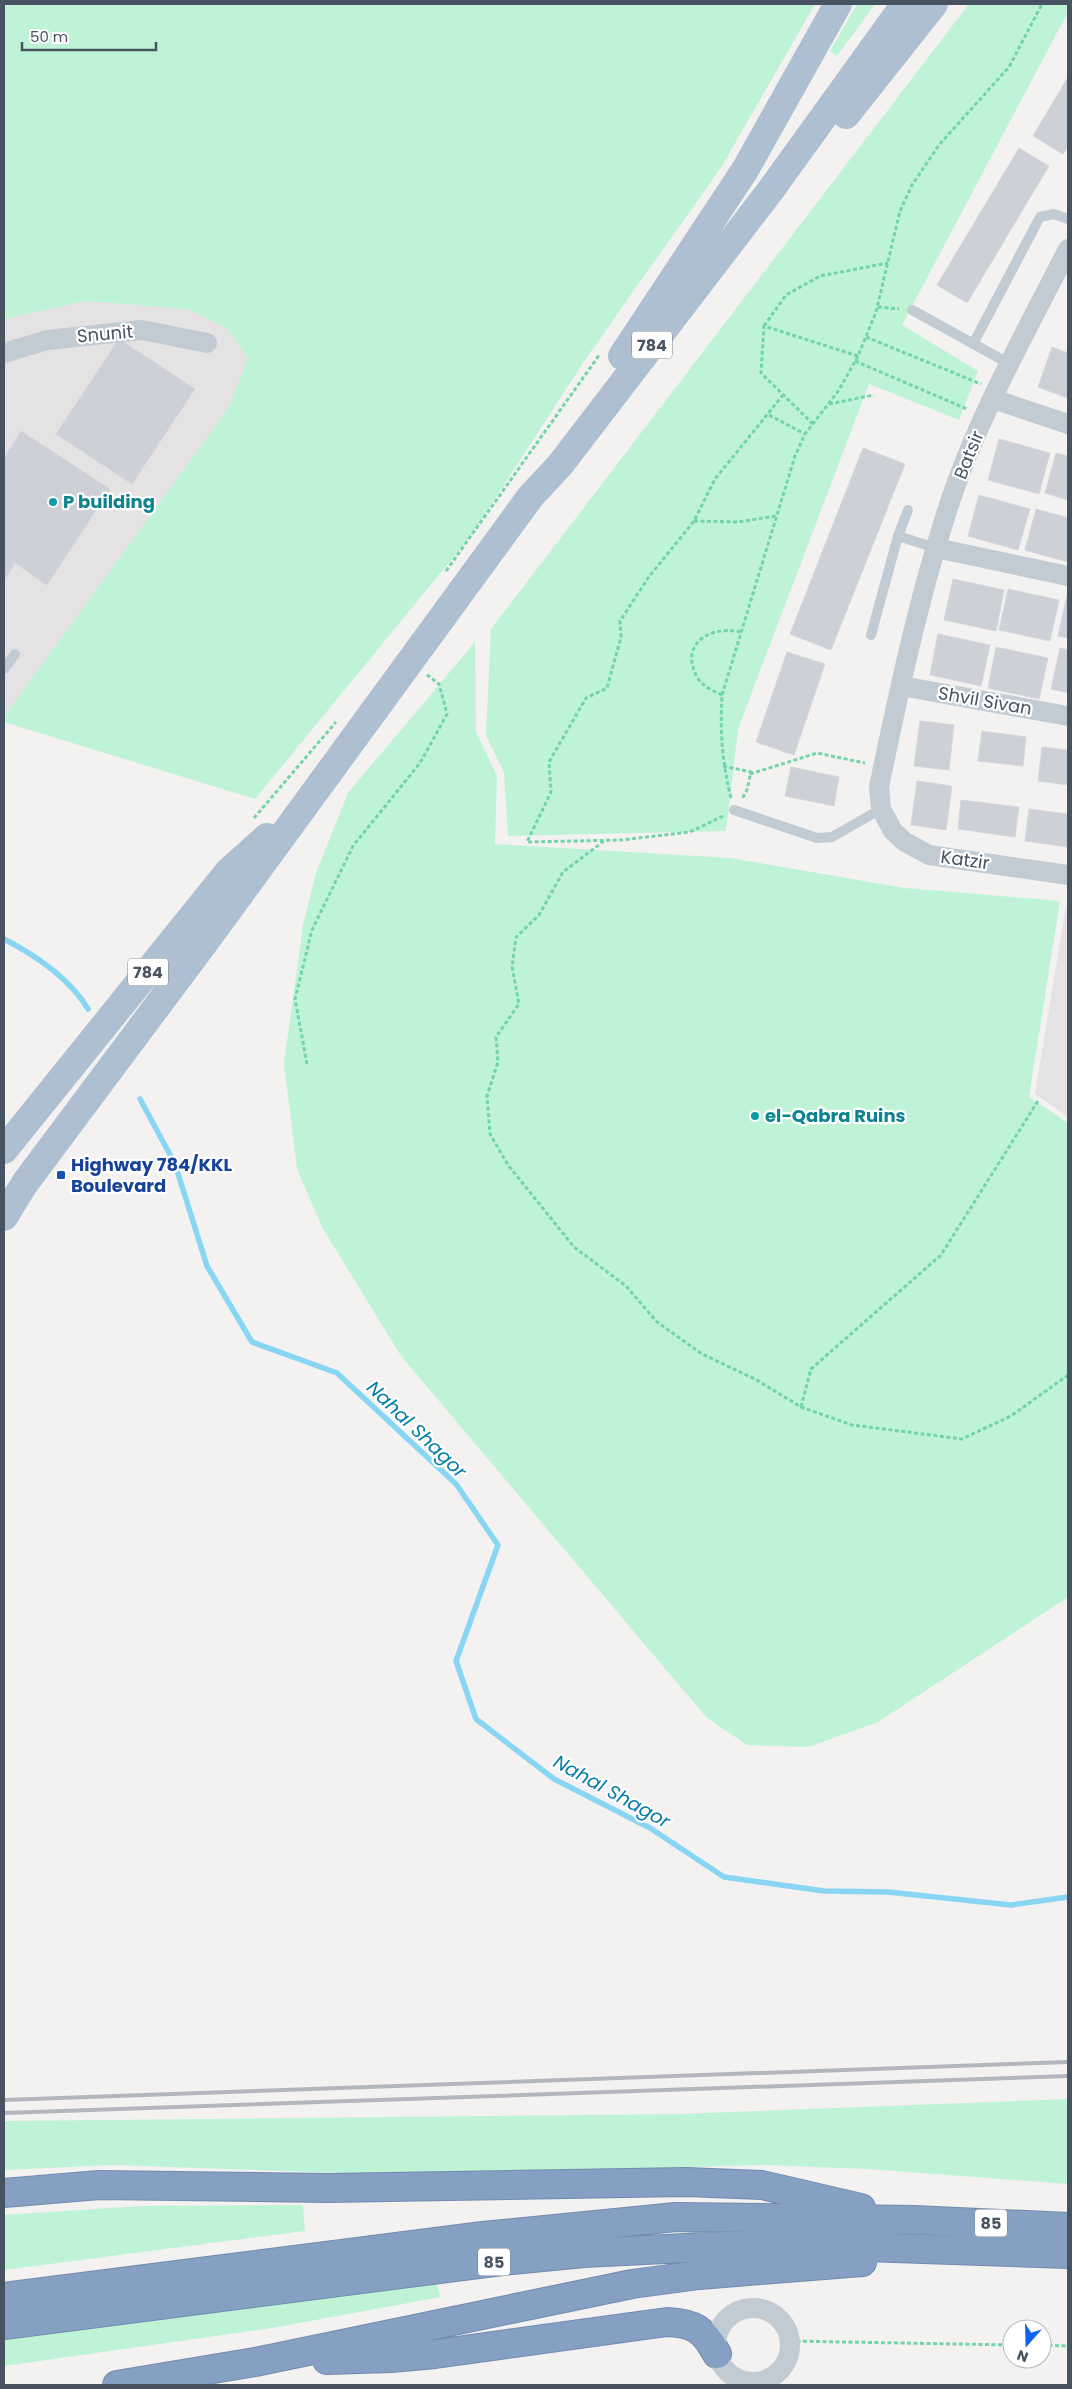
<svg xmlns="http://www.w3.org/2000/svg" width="1072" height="2389" font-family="Poppins,sans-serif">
  <rect width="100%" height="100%" fill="#f4f1f1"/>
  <!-- education -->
  <path fill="#e5e2e3" d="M85,301l103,8 39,19 21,30 -20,51 -224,308v-398z
    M1066,906h2v211l-33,-23z"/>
  <!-- green -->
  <path fill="#bef3d6" d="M4,4h811l-93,162 -135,191 -117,180 -215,262 -251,-77v-5l224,-308 20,-51 -21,-30 -39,-19 -103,-8 -81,18z
    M857,4h18l-38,52 -7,-5z
    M969,4h99v8l-166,313 76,46 -19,49 -90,-36 -131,345 -12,102 -218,5 -4,-63 -18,-38 5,-106z
    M475,642l1,90 21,44 -2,68 235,14 175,30 155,13 -31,196 39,26v474l-190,125 -70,25 -61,-2 -41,-28 -305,-361 -79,-129 -25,-58 -13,-106 19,-138 13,-52 32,-80z
    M1068,2099v85l-201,-15 -102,-4 -364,10 -289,-10 -108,5v-49l675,-7z
    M303,2205l2,26 -301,39v-55l137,-9z
    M434,2276l7,21 -169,31 -268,38v-29z"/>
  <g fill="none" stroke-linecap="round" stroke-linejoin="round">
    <!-- stream -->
    <path stroke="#88d6f3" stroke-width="5.5" d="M4,939c31,16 66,40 84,70
      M140,1099l35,65 32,102 45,76 85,31 119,111 42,61 -42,116 20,58 78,60 96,49 74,49 100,14 64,1 123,13 57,-8"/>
  </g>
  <!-- building -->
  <path fill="#cdd0d6" stroke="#d5d7dd" d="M1068,77v70l-5,7 -30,-18z
    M1019,148l30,18 -82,137 -30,-18z
    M119,339l76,50 -63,95 -76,-50z
    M1052,347l16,6v45l-30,-11z
    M21,431l89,58 -63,96 -32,-22 -11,17v-122z
    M999,439l51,14 -11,41 -51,-14z
    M863,448l42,16 -74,186 -41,-16z
    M1056,453l12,3v44l-23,-7z
    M979,495l51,14 -12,41 -50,-14z
    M1036,509l32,9v44l-43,-12z
    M953,579l51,11 -8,41 -52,-11z
    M1008,589l51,11 -9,41 -51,-11z
    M1067,595h1v43l-10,-2z
    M938,634l52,11 -9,41 -51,-11z
    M996,647l52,11 -9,41 -51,-11z
    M1060,648l8,2v43l-17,-4z
    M787,652l38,12 -31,91 -38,-13z
    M920,721l34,4 -5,45 -35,-4z
    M982,731l44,6 -3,29 -45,-5z
    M1042,747l26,3v35l-30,-4z
    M791,767l48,10 -5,29 -49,-10z
    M917,781l35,5 -6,44 -35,-5z
    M961,800l58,7 -4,30 -57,-8z
    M1029,809l39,5v33l-43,-6z"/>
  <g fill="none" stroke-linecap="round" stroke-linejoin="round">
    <!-- highway casing -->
    <g stroke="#718baf" stroke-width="30">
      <path id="highway" d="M4,2193l95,-8 229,3 358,-6 76,3 99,23
        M4,2297l479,-61 193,-19 238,3 154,7
        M4,2325l498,-64 82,-8 142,-7h110l232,8
        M327,2360l64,-2 44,-4 232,-32c28,1 37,8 50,32
        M117,2385l138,-23 377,-78 67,-9 163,-13"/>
    </g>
    <!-- path -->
    <path stroke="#73d4aa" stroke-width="3" stroke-dasharray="4 2.5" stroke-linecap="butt" d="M878,307l21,2
      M764,326l22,-31 34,-19 68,-13
      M866,337l115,47
      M855,361l112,48
      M829,404l45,-9
      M769,415l36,19
      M813,424l-52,-51 3,-47 94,30
      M694,521l44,1 38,-6
      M446,571l154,-217
      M722,695c-9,-4 -20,-9 -25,-18 -18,-33 13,-52 43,-45
      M723,766l28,6 -4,18 -5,9
      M750,774l67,-21 48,10
      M731,798c-9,-37 -11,-65 -9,-103l73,-239 10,-22 34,-44 19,-34 18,-44 24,-101 12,-26 27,-40 70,-78 33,-63
      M723,816l-33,16 -68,8 -95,2 24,-50 -2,-30 37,-64 21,-10 14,-51 -1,-16 28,-43 46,-57 21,-42 68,-84
      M254,818l82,-96
      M604,841l-41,31 -24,43 -23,22 -4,30 7,37 -23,33 2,25 -11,34 3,38 18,31 66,82 52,39 31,36 45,32 53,25 46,28 51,18 110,14 49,-23 57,-41
      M307,1064l-12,-65 17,-69 41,-84 67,-83 27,-49 -8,-30 -13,-10
      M801,1407l10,-38 130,-114 97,-154
      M790,2341l222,4
      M1042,2345l26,1"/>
    <!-- lane -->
    <path stroke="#c1cbd4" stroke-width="10" d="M912,310l98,54
      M973,344l67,-127 14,-3 14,5
      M898,536l38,12
      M871,635l27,-99 10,-26
      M4,669l11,-15
      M734,810l83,28 15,-1 49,-28"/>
    <!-- street -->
    <path stroke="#c1cbd4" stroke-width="20" d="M1068,249c-43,85 -92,171 -121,262 -29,90 -49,184 -68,276l2,22 12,22 12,11 24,13 139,20
      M4,353l43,-13 95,-10 65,13
      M993,399l75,25
      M936,548l132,28
      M901,686l167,30
      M716 2345a37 37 0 1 1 74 0a37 37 0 1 1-74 0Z"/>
    <!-- primary -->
    <path stroke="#afbfd2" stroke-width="28" d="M846,115l88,-111
      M622,356l123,-186 93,-166
      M4,1150l224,-278 39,-35
      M4,1217l21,-34 180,-241 326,-446 29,-31 210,-274 135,-187"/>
    <!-- highway -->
    <use href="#highway" stroke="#86a0c3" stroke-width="28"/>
    <!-- rail -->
    <path stroke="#b3b6bc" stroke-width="4" d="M4,2100l1064,-38
      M4,2113l1064,-37"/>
  </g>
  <!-- markers -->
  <g fill="#0f9aa8" stroke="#fff" stroke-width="2">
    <circle cx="53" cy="502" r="5"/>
    <circle cx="755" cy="1116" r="5"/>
  </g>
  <rect fill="#1a4fb4" stroke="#fff" stroke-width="2" x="56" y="1170" width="10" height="10" rx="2.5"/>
  <g text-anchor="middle" stroke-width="4.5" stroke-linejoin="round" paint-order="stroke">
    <!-- shield labels -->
    <g fill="#fff" stroke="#7e8790" stroke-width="1">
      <rect x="632" y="331.5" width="40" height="27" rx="4"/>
      <rect x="128" y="958.5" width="40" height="27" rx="4"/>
      <rect x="975" y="2209.5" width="32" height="27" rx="4"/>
      <rect x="478" y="2248.5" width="32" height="27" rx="4"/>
    </g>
    <g font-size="16" font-weight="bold" fill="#475361">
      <text x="652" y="351">784</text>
      <text x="148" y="978">784</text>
      <text x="991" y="2229">85</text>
      <text x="494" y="2268">85</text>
    </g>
    <!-- street labels -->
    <g font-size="18" fill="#475361" stroke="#fff">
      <text transform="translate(105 334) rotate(-5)" y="6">Snunit</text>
      <text transform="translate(969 455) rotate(-68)" y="6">Batsir</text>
      <text transform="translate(985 701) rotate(10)" y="6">Shvil Sivan</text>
      <text transform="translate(965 860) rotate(8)" y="6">Katzir</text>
    </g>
    <!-- culture labels -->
    <g font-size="18" font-weight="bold" fill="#0d838f" stroke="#fff" text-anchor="start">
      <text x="63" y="508">P building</text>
      <text x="765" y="1122">el-Qabra Ruins</text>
    </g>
    <!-- transit labels -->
    <g font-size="18" font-weight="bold" fill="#164399" stroke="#fff" text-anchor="start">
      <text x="71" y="1171">Highway 784/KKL<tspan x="71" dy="21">Boulevard</tspan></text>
    </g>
    <!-- water labels -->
    <g font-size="19" font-style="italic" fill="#037ca9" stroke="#fff">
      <text transform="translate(417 1429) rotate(44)" y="7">Nahal Shagor</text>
      <text transform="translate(612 1791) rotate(29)" y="7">Nahal Shagor</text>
    </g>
  </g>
  <!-- border -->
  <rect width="1072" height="2389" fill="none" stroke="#475361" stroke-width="10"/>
  <!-- north arrow -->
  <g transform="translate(1027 2344) rotate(200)"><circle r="24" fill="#ffffff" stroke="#b5bac0"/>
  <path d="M0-4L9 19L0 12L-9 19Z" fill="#0b63f4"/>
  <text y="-8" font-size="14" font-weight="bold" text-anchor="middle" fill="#475361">N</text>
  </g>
  <!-- scale -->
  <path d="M22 42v8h134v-8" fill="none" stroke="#475361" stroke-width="2.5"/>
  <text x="30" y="42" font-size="15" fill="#475361" stroke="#ffffff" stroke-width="4" paint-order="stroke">50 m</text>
</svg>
